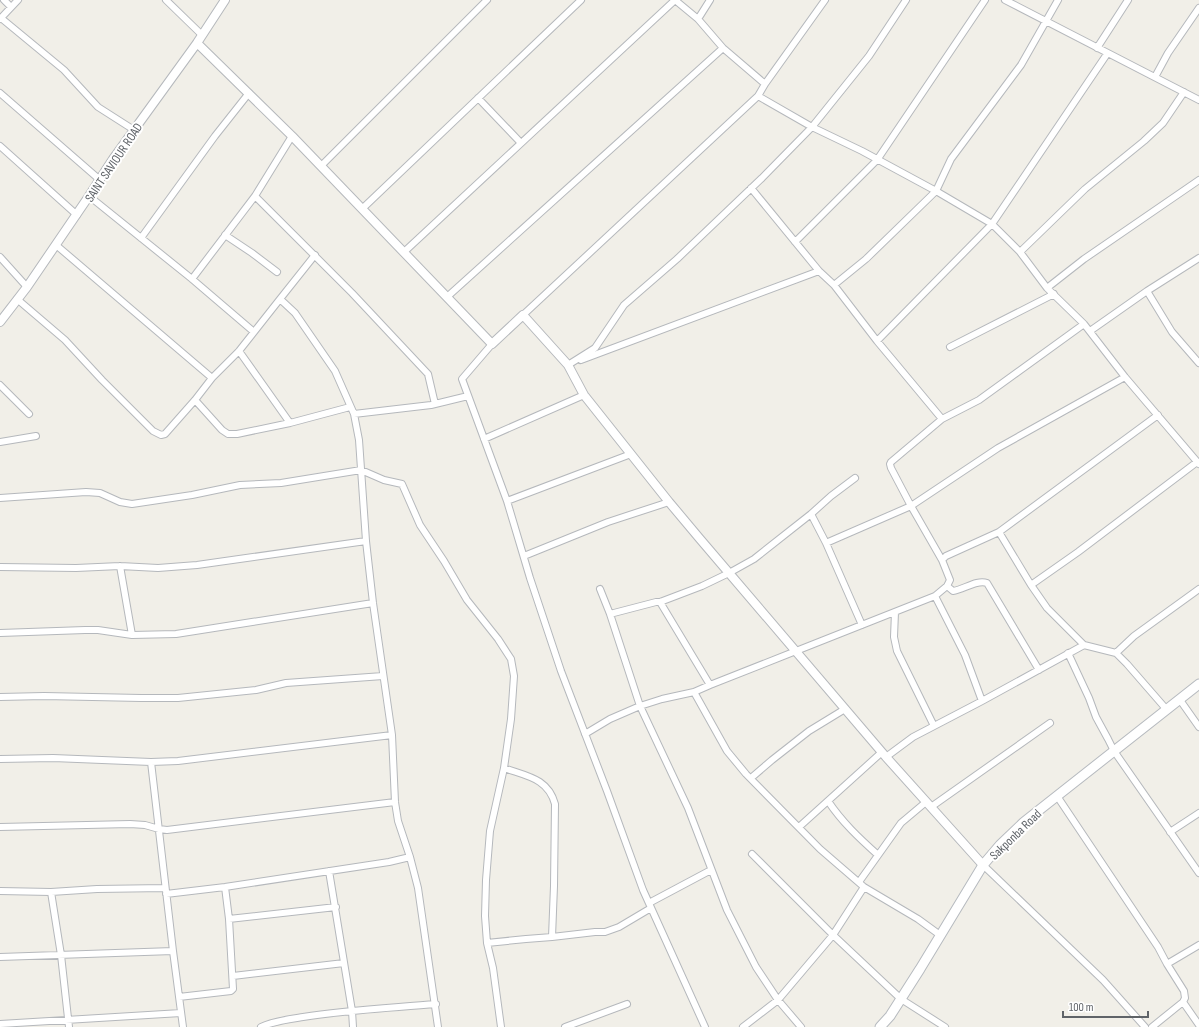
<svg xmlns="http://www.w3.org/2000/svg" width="1199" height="1027" font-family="'Sofia Sans Condensed',sans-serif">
  <rect width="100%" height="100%" fill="#f1efe8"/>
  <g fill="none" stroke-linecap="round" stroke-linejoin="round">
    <!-- minor casing -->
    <g stroke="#b5b8bc" stroke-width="8">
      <path id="minor" d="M4,0l7,7
        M166,0l36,35
        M675,0l23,19 25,29 42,36
        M1005,0l194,100
        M1,18l63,52 34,37 36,23
        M0,19l18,-19
        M698,19l12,-19
        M1097,48l31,-48
        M1155,77l13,-24 31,-45
        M0,93l100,87
        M758,96l54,31 50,24 74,40 56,33 28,28 27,36 37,36 41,53 74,87
        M478,98l43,45
        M0,146l77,69
        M321,166l166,-166
        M751,188l68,83 15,14 43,56 65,78
        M89,196l103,83 62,53 26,-33 15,14 40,58 19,43 5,26 7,101 7,62 19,132 3,67 3,19 12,36 8,31 20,139
        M255,196l97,97 76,81 7,30
        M363,208l218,-208
        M225,235l27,18 25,19
        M141,238l74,-102 34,-43
        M795,242l82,-82 108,-160
        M56,245l156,133
        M404,252l271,-252
        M1020,252l65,-63 59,-48 19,-18 21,-31
        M0,257l27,30
        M192,279l63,-83 37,-60
        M834,285l32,-26 70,-68 15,-32 70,-94 37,-65
        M1047,288l37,-29 115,-79
        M1147,291l25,41 27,31
        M447,297l276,-249
        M17,299l48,41 37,40 51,51 8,4 4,-1 30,-34 17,-22 27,-27 15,-19
        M280,299l35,-44
        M523,315l235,-219 7,-12 60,-84
        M1090,331l57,-40 52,-33
        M877,341l115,-117 115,-170
        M492,344l-30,35 45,122 23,77 31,93 46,120 36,99 62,137
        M950,347l104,-53
        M239,351l51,72
        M581,360l238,-89
        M568,365l27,-17 29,-43 53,-46 85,-81 50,-51 57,-71 37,-56
        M0,385l29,29
        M195,400l27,30 6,4h9l53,-11 60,-16
        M354,414l77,-9 37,-9
        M484,439l100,-44
        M0,442l36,-6
        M855,478l-24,18 -20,18 15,29 36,82
        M0,498l86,-6 14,1 20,9 12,2 60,-9 48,-10 41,-2 80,-13 23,10 18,4 18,41 24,36 23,39 31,39 13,20 3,17 -3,43 -7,49 -14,63 -4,49 -1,36 2,27 6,25 8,59
        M507,501l124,-47
        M999,532l32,53 16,23 37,37 32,8 11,11 40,46
        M826,543l85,-37 87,-58 127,-71
        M524,556l84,-34 61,-20
        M942,560l4,-4 53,-24 159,-117
        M120,566l12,69
        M0,567l76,1 44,-2 38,2 39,-3 169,-24
        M1031,585l47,-33 119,-90
        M947,586l6,5c10,-1 24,-12 34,-8l52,87
        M600,589l10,25 30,92 48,102 39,102 29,57 22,33 23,27
        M935,596l30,59 17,46
        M660,602l50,83
        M895,612l-1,25 3,14 37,75
        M610,614l46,-12h4l42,-16 27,-13 25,-14 57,-45
        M0,633l85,-3h13l34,5 44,-1 197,-31
        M1068,653l21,45 7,19 12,22 6,12 85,122
        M1116,653l18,-17 65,-47
        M694,692l33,59 19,23 74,75 44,38 54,32 22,16
        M0,697l44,-1 97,2h37l78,-8 30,-7 97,-7
        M1180,700l19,27
        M585,734l25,-15 30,-13 22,-7 32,-7 16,-7 86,-34 139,-55 12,-10 3,-6 -8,-20 -31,-54 -20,-38 -1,-4 1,-2 51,-43 37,-19 105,-76
        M886,757l27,-20 69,-36 102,-56
        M0,759l53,-1 98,4 27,-1 214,-26
        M151,762l22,189 10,76
        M751,778l21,-18 37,-29 36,-22
        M1057,796l101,151 9,17 17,27 1,7 -2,4 -31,25
        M828,801c14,21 31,37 50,54
        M931,807l119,-84
        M0,827l130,-3 15,1 14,4 8,1 228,-28
        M799,827l83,-75
        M1170,832l29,-19
        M752,854l81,81 68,64 44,28
        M983,865l120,115 42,47
        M329,871l23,140 1,16
        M859,882l42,-59 25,-21
        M0,891l51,1 46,-3 68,-1
        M51,892l10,63 8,72
        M166,894l59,-7 164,-25 21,-5
        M649,903l62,-33
        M229,919l107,-12
        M552,937l43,-5h10l14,-5 32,-19
        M487,943l39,-4 26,-2 2,-51 1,-82c-7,-26 -29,-28 -51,-36
        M0,957l173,-6
        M1167,964l32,-19
        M233,976l111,-13
        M179,997l52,-6 2,-2 -4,-70 -4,-32
        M1183,1002l16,23
        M0,1024l181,-11
        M261,1027c12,-6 29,-8 42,-10 44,-7 88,-9 133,-13
        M565,1027l62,-23
        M743,1027l35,-27 55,-65 31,-48"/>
    </g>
    <!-- tertiary casing -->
    <g stroke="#b5b8bc" stroke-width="10">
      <path id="tertiary" d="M197,43l95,93 200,208 31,-29 45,50 16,30 85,107 31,37 186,218 97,108
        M0,322l27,-35 62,-91 24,-37 84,-116 28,-43"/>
    </g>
    <!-- secondary casing -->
    <g stroke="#b6babf" stroke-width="11">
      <path id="secondary" d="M880,1027l10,-11 30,-47 63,-104 17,-20 24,-23 175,-138"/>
    </g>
    <!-- minor -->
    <use href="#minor" stroke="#fff" stroke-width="6"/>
    <!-- tertiary -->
    <use href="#tertiary" stroke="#fff" stroke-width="8"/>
    <!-- secondary -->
    <use href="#secondary" stroke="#fff" stroke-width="9"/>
  </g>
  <g text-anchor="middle" stroke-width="4" stroke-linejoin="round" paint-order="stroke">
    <!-- street labels -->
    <g font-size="13" fill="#5f6368" stroke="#fff">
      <text transform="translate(113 162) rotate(-56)" y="5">SAINT SAVIOUR ROAD</text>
      <text transform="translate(1015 834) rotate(-44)" y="5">Sakponba Road</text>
    </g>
  </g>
  <!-- scale -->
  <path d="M1063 1011v6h85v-6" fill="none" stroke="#5f6368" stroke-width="2"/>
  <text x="1069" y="1011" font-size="12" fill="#5f6368" stroke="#ffffff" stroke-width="3" paint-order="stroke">100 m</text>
</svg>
